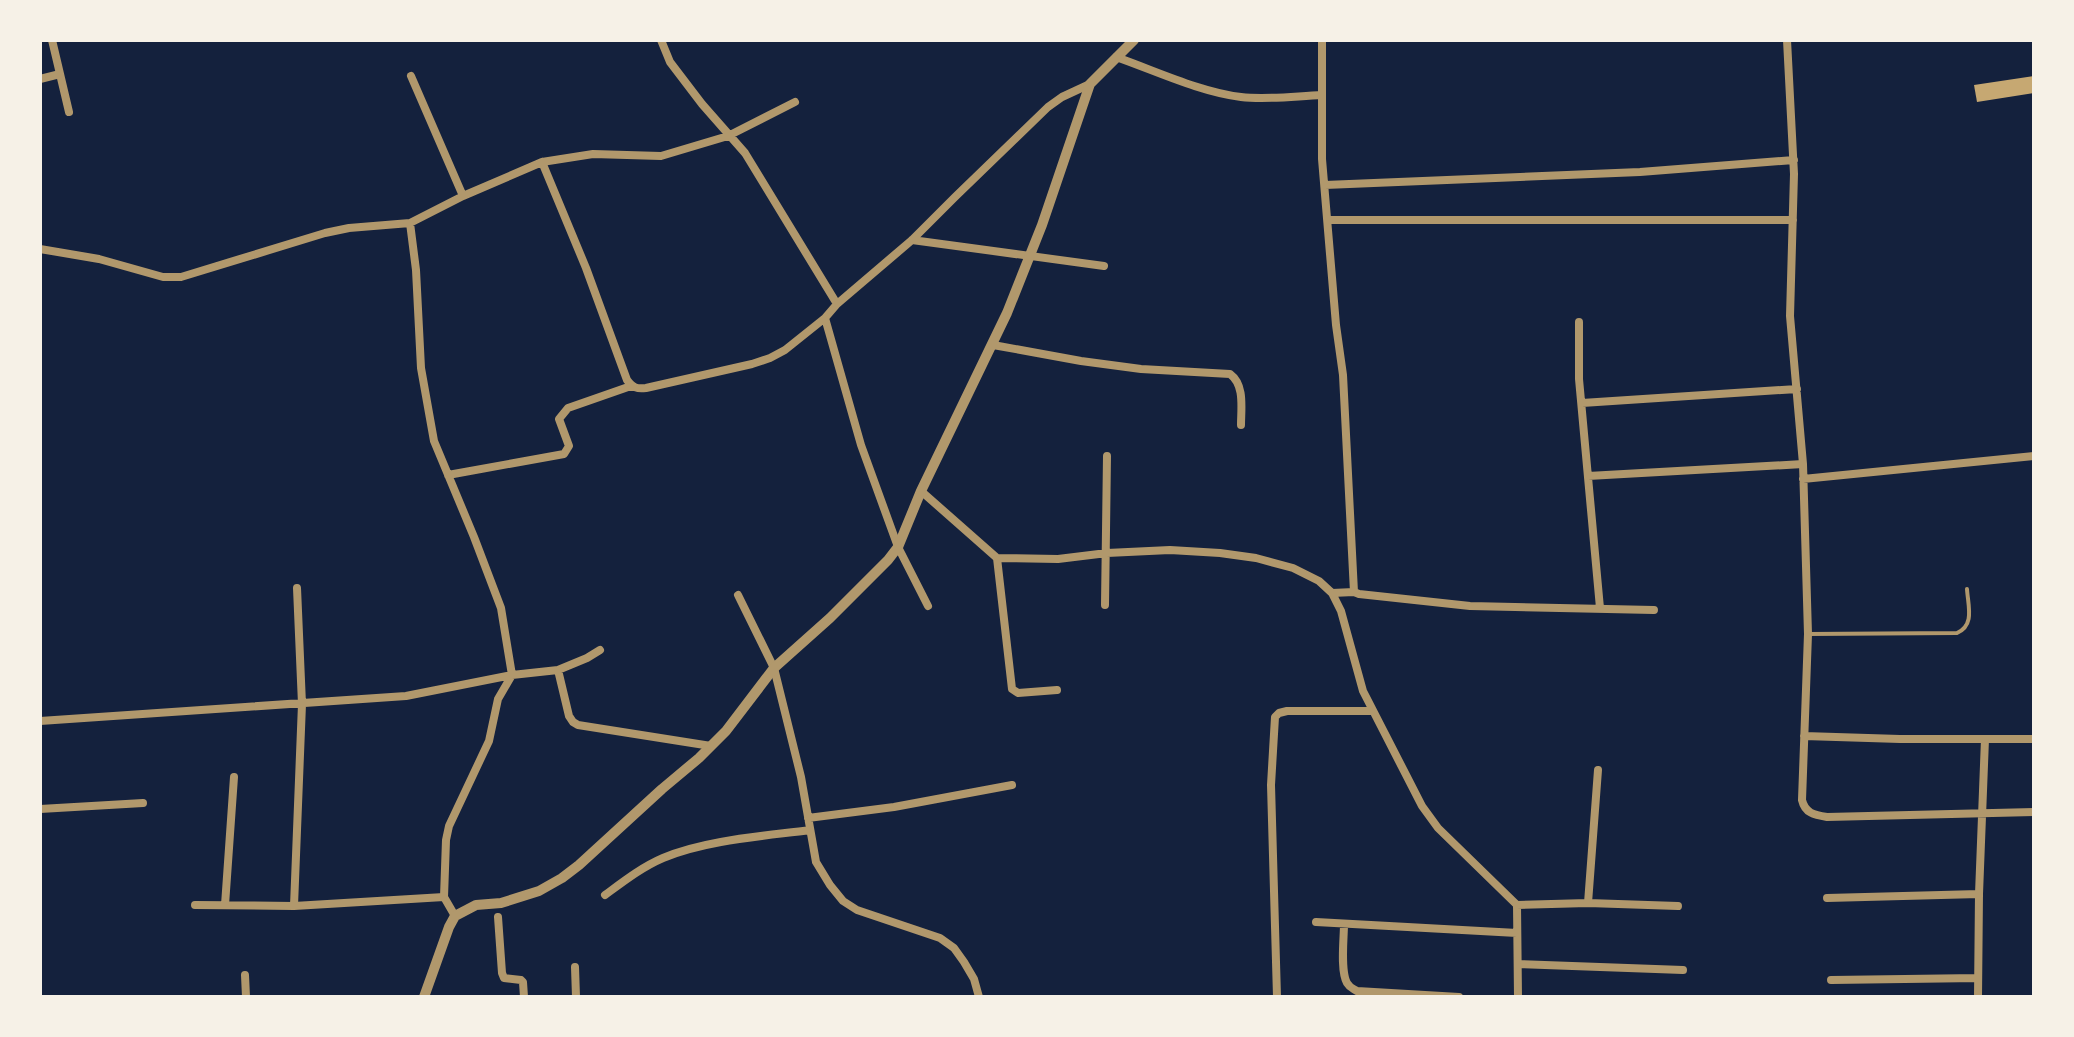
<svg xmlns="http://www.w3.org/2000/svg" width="2074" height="1037" font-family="Mulish,sans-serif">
  <rect width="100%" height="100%" fill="#14213d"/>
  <!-- building -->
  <path fill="#c6a872" d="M2034,76v17l-57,9 -3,-17z"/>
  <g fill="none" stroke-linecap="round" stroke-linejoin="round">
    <!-- service -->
    <path stroke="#b1986c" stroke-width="4" d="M1808,634l149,-1c18,-8 11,-27 10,-44"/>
    <!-- minor -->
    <path stroke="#b1986c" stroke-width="8" d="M52,40l17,72
      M661,40l9,22 32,42 43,49 92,151 -12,14 36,127 37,102 30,59
      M1322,40v119l14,166 7,50 11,217 5,2 111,12 184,4
      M1787,40l7,134 -4,142 13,148 5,170 -6,166c3,13 12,15 25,17l207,-5
      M1116,57c40,14 84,35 125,40 27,3 55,-1 81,-2
      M411,76l52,120
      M40,79l20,-5
      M542,162l44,106 41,112c6,8 10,9 19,8l106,-24 18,-6 15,-8 40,-32
      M1325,185l315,-13 154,-12
      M1328,220h465
      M410,223l6,47 5,98 13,73 40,96 27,71 11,67 -14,24 -9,42 -40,85 -3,14 -2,57 11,19
      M912,240l192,26
      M40,249l59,10 64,18h18l144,-44 24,-5 61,-5 53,-27 79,-34 51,-8 68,2 67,-20 67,-34
      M837,304l75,-64 43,-43 93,-90 14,-10 28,-13
      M1579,322v57l21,229
      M993,345l88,16 60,8 89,5c15,11 11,34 11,51
      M1582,403l215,-14
      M448,475l116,-21 5,-8 -10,-27 9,-11 63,-22
      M1588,476l215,-12
      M1803,479l231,-23
      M921,491l76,67 15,131 6,4 39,-3
      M997,558l61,1 49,-6 63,-3 50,3 36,5 37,10 26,13 13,12 9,18 22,80 59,115 16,22 79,77 1,92
      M297,588l5,116 -8,202 150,-9
      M1332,593l22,-1
      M738,595l36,73 27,109 15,85 14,23 13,16 14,9 83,28 14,10 10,14 10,17 5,18
      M1105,605l2,-149
      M558,670l11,46 4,6 5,3 133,21
      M40,721l366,-25 106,-21 46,-5 29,-12 13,-8
      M1804,736l96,3h134
      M40,809l103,-6
      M808,818l86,-11 118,-22
      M605,895c19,-14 37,-28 58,-37 42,-18 102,-22 147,-28
      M1827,898l152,-4
      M1588,903l10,-133
      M195,905l99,1
      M225,905l9,-128
      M1517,905l71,-2 90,3
      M498,917l4,56 2,5 17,2 2,2 1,15
      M1316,922l201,11
      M1344,924c0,14 -4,47 3,59 3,5 5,5 10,8l102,6
      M1518,964l165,6
      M575,967l1,30
      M245,975l1,22
      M1831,980l147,-2
      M1277,997l-6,-212 4,-68 4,-4 8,-2h86
      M1978,997l1,-103 6,-155"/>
    <!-- tertiary -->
    <path stroke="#b1986c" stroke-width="10" d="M424,997l25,-70 6,-11 21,-11 25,-2 38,-12 23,-13 17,-13 83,-76 37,-31 27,-27 48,-63 56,-50 58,-58 10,-13 23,-56 86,-178 35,-88 48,-141 44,-44"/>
  </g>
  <!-- border -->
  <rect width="2074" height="1037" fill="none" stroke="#f6f1e7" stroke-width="84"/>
</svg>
